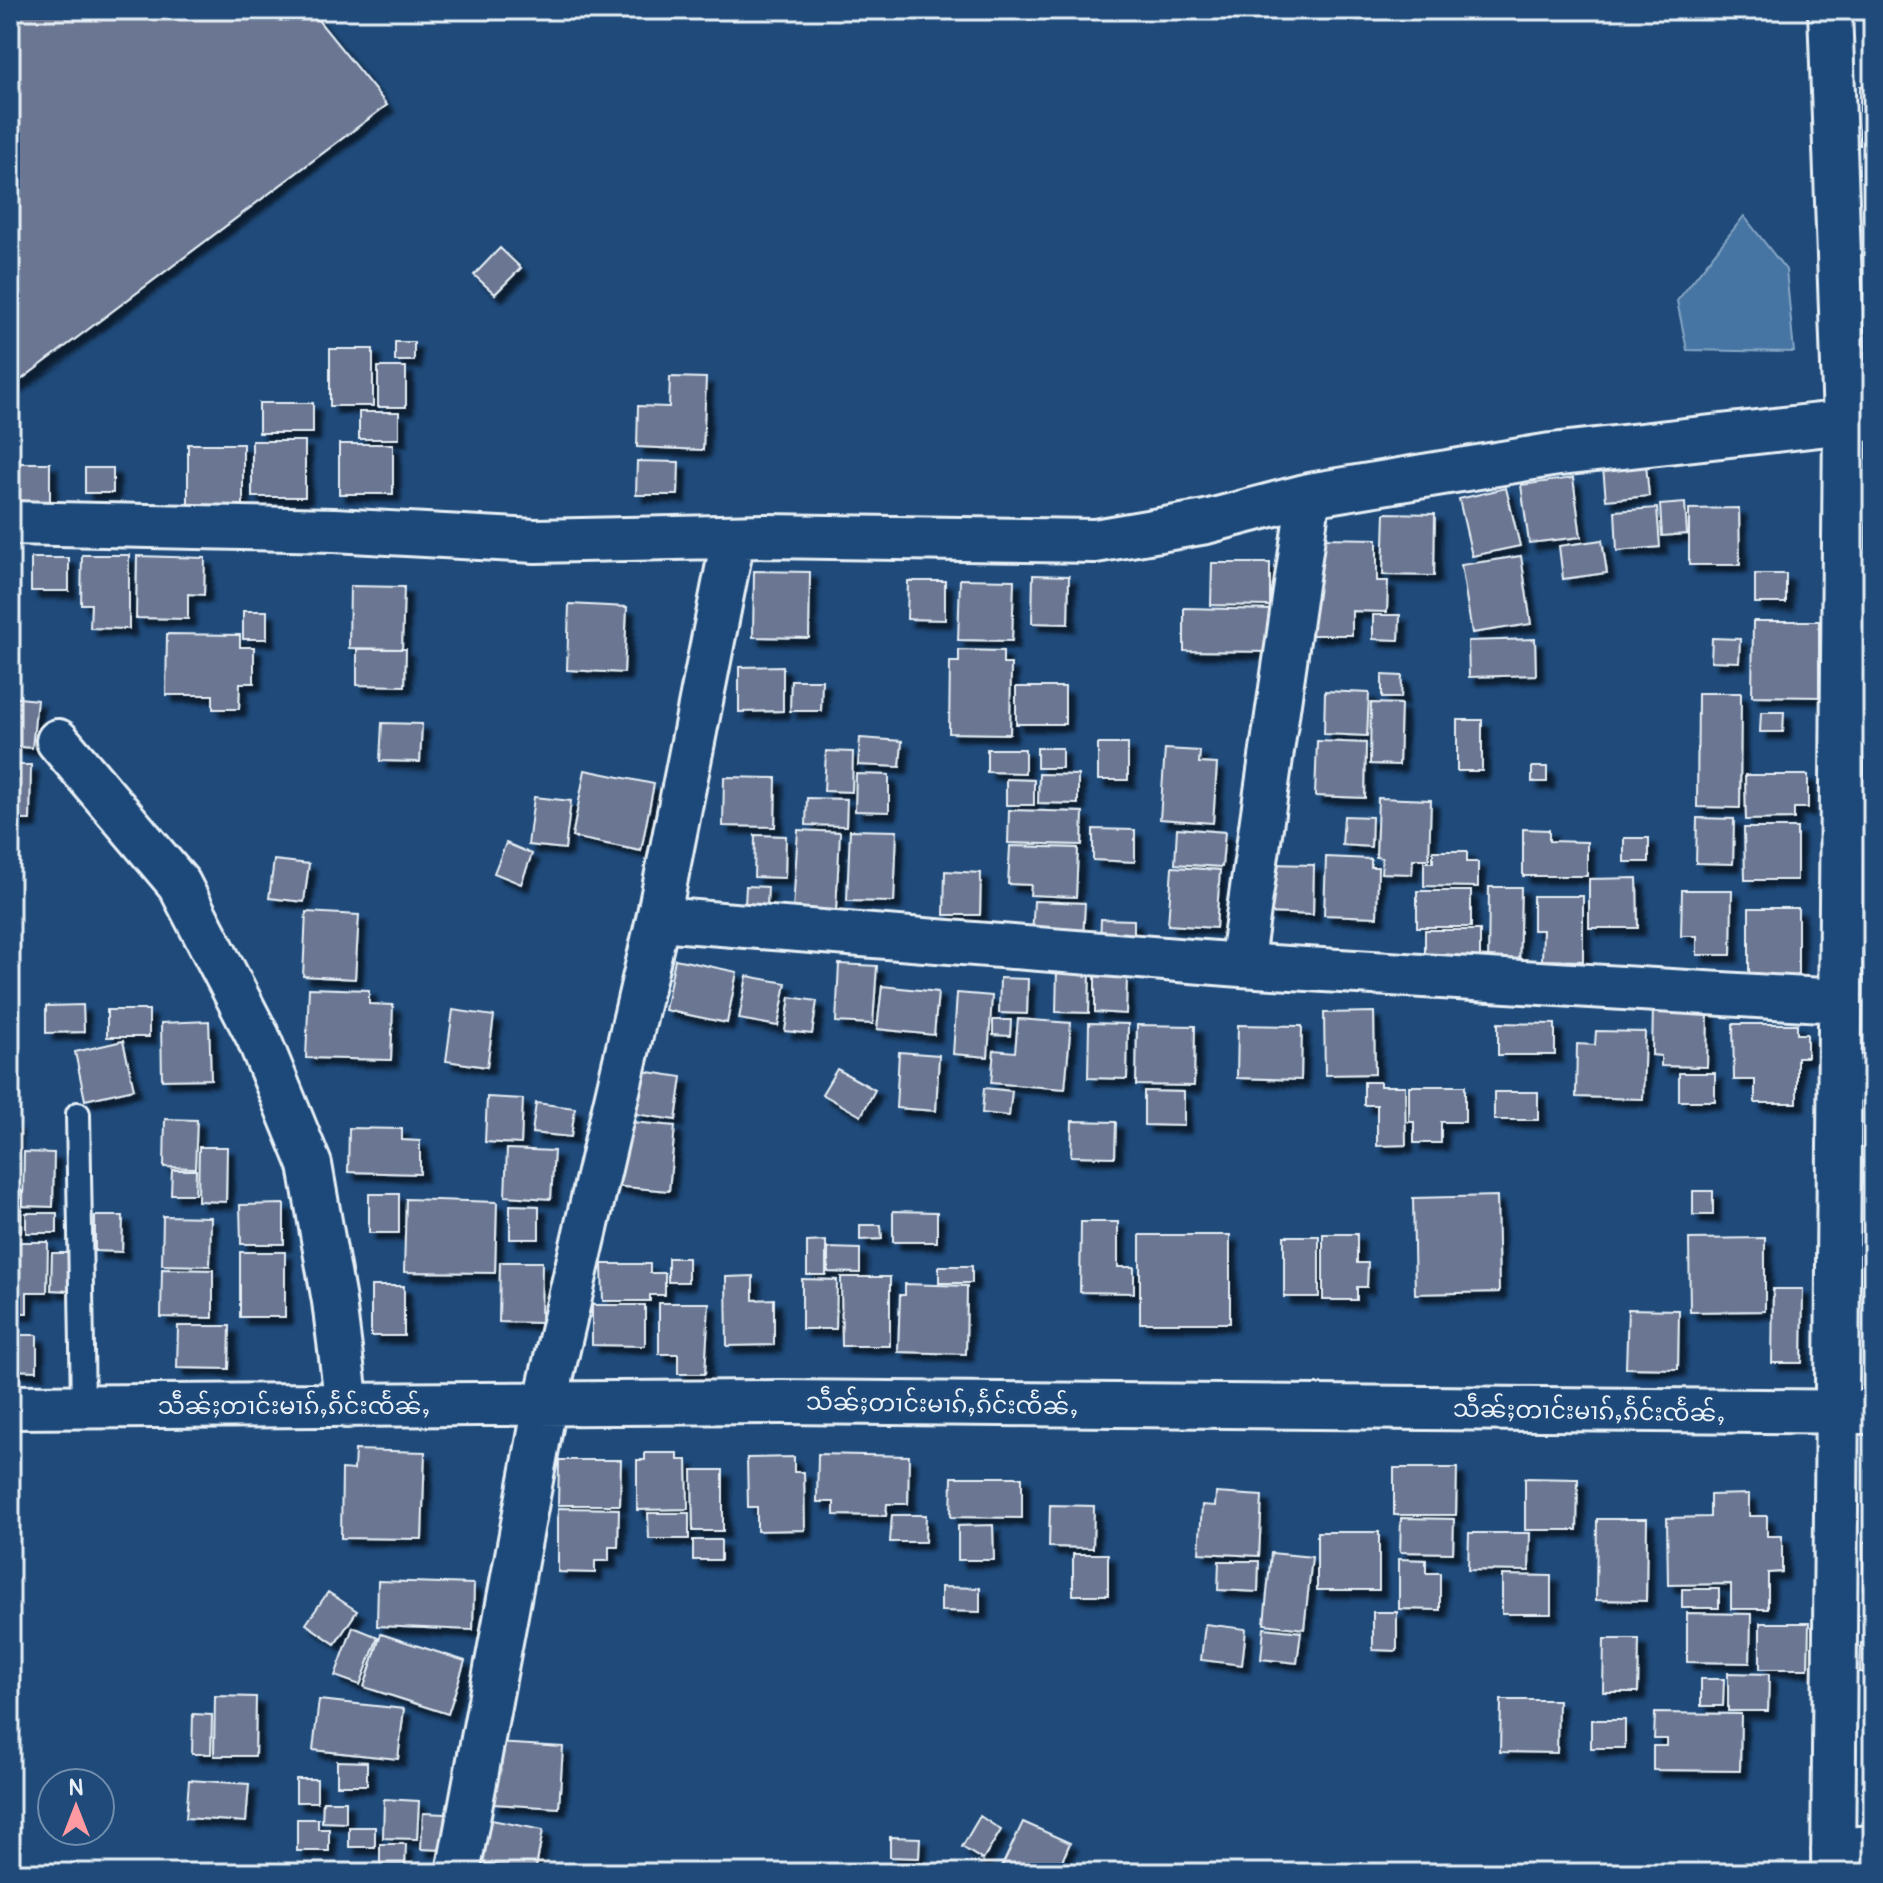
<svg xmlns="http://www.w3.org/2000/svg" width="1883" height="1883" font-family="Pangolin,'Noto Sans Myanmar',sans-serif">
  <defs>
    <filter id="shadow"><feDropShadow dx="7" dy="7" stdDeviation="2" flood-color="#0009"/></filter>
  </defs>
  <rect width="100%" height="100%" fill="#1f4a7a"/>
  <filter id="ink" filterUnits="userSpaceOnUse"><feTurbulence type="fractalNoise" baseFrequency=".0125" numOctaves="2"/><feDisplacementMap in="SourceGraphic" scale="16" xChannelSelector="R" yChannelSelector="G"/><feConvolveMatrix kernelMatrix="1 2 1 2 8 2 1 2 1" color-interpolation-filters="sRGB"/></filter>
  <g filter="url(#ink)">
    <!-- water -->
    <path fill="#4775a3" stroke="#87a7c5" stroke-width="2" d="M1744,216l42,54 8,82 -107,-2 -10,-49z"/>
    <!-- building -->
    <path fill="#6b7692" stroke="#e8f1f8" stroke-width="2" filter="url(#shadow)" d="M10,10h300l77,95 -377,283z
      M1860,86h13v59h-13z
      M1870,216h3v61h-3z
      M500,248l21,20 -26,26 -21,-19z
      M395,342h19v19h-19z
      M330,349h43v57h-43z
      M378,367h28v40h-28z
      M670,377l36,1 -3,72 -66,-3 1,-41 31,1z
      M259,403h54v30h-54z
      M359,412h40v27h-40z
      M252,441h53v56h-53z
      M188,444h55v61h-55z
      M339,444h54v50h-54z
      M637,461l42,1 -1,33h-42z
      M10,463h40v43h-40z
      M1646,464l3,32 -43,4 -3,-32z
      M85,468h28v25h-28z
      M1573,478l8,59 -52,6 -8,-58z
      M1506,488l14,58 -48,10 -13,-57z
      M1685,503l2,31 -25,2 -2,-31z
      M1657,508l3,39 -43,4 -2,-40z
      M1739,508l1,57h-51v-56z
      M1385,513l50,1 -1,62 -51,-1z
      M1321,538l56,1v42h11l-1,31 -35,-1v24h-42l1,-69h9z
      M1602,540l5,33 -44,6 -4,-33z
      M82,555h47v74l-39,-1 1,-24h-10z
      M137,556l68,2 -1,37 -16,-1v25l-52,-1z
      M1521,556l10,68 -59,9 -11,-68z
      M31,558h38v33h-38z
      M1212,563h58v43l-59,-1z
      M754,571l56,1 -1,66 -56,-1z
      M1755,574h31v29h-31z
      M1033,575l36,1 -1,48 -36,-1z
      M960,579l54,1 -2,61 -54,-1z
      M908,581h37v39l-38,-1z
      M350,586l54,1 -2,62 -53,-1z
      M569,604l58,3 -3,66 -57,-3z
      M1184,608l90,2v42l-90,-1z
      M243,611h24v28h-24z
      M1373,615h27l-1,25 -26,-1z
      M1753,621h66v76l-67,-1z
      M167,634l73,1v12h14v36h-14l-1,26h-26v-14h-47z
      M1712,638l28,1 -1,23 -28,-1z
      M1535,639l1,36 -67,2 -1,-36z
      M357,649h49l-1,37 -48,-1z
      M959,650l44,1v13h8l-1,70 -61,-1 1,-71h9z
      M783,666v45l-44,1v-45z
      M1382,675l20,1 -1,22h-19z
      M791,680h31l-1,31h-31z
      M1016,687h49v37h-49z
      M1868,688h5v48l-6,-1z
      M1325,691l44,2 -2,43 -43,-2z
      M1698,693h43l-1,115 -43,-1z
      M10,697l27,3 -5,48 -22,-2z
      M1371,703l30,1 -2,61 -29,-1z
      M1761,712h23l-1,20h-23z
      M1457,720h25v51h-25z
      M382,723l40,1 -2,38 -40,-1z
      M860,738l42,3 -2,26 -42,-2z
      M1317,741l49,2 -1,55 -50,-2z
      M1098,744h30v36h-30z
      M1037,748h25v20h-25z
      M987,749h38v24l-38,-1z
      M1165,749l35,2 -1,12 18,1 -4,59 -53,-4z
      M826,751l27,1 -1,40 -28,-1z
      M10,765h21l-1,55h-20z
      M1532,767h15v15h-15z
      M585,770l69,14 -13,67 -69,-14z
      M856,774l33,1v37l-34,-1z
      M1039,774l39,1v29l-40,-1z
      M1745,775h63v33h-14v11l-48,1z
      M724,777l52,1 -1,49 -52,-1z
      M1006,779l28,1v25h-28z
      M534,797l37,4 -6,48 -37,-4z
      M807,798l40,1 -1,27 -40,-1z
      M1378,798l53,2 -2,59h-16l-1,15 -31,-1 1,-15 -6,-1z
      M1009,810l74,2 -1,33 -74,-2z
      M1344,816l28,1 -1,30 -29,-2z
      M1697,818l37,1 -1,45 -37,-1z
      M1177,828l48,4 -3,35 -47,-3z
      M1744,828h53v52h-52z
      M1093,829l42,1v32l-42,-2z
      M1523,829l26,1v11l38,1v34h-64z
      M798,830l42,2 -4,79 -43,-1z
      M850,830l47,1 -3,71 -47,-1z
      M755,835l31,1 -1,42 -31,-1z
      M1624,838h25v24h-25z
      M506,843l26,11 -11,30 -27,-11z
      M1010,846l68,2 -2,49 -46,-2 1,-10 -23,-1z
      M1433,851h34v11h11v25l-54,-1v-24h9z
      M1326,857l45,2v8h7l-1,50 -53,-2z
      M274,860l35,4 -5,38 -35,-4z
      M1269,864l45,1 -1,50 -46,-2z
      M1172,867l48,3 -4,58 -48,-3z
      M945,871l36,2 -1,42h-36z
      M1637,878l1,50h-49v-49z
      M746,886l22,1 -1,19 -22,-1z
      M1489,887h32l-2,84 -31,-1z
      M1682,890h50l-1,65h-34v-19h-16z
      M1417,891h54v36h-54z
      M1533,896h50v65l-41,-1 1,-30h-10z
      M1034,901l51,2 -2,36 -51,-2z
      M1749,908h49v78h-40v-13h-9z
      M306,912l53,3 -4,64 -52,-3z
      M1101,919l33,1v22h-34z
      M1425,930h55v33h-55z
      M675,959l62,13 -10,51 -62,-13z
      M839,964l38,2 -4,58 -37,-2z
      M1057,969l33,1 -1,43 -33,-1z
      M747,976l39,7 -8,43 -39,-7z
      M1095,976l32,1 -1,37 -31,-2z
      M1000,978l28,1 -1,35 -28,-1z
      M882,986l56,6 -4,43 -57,-6z
      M309,988l60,2v14l24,1 -2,55 -85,-2z
      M957,993l35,3 -4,61 -35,-3z
      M790,997l27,4 -5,33 -27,-3z
      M83,1005l1,27 -38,1v-27z
      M1653,1006l55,1 -1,60 -46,-1v-10l-9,-1z
      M107,1010h42v27h-42z
      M453,1010l41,6 -7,51 -41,-6z
      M1374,1012l1,62 -50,1 -1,-62z
      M1018,1019l53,4 -6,66 -74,-6 3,-33 21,2z
      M993,1020h18l-1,16 -17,-1z
      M209,1021l2,58 -49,1 -1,-57z
      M1089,1023l39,1 -1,55 -39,-1z
      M1498,1023l57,1v31h-57z
      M1733,1024h64v10h10v23h-10v46h-42v-23h-21z
      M1137,1025l58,1 -1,60 -58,-1z
      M1238,1025l64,1 -1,54 -64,-2z
      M1596,1031l49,1 -2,67 -67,-2 1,-53 18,1z
      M123,1041l11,48 -49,11 -10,-48z
      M899,1052l40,3 -3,56 -40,-3z
      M837,1069l38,21 -14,26 -39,-22z
      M642,1071l40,6 -6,43 -41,-6z
      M1679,1073h36v28h-36z
      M1364,1082h16v4h25l1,59 -29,1v-41h-13z
      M1409,1086h56v36h-24v21h-27v-21h-5z
      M984,1088l28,3 -3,25 -27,-3z
      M1144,1091l40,1v34l-40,-1z
      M1494,1092h44v28h-44z
      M487,1097l36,2 -2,45 -36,-2z
      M536,1103l39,5 -4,29 -39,-4z
      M165,1119l32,1 -2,48 -31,-1z
      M619,1121l56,5 -6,65 -56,-5z
      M1072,1121l44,1 -1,35 -44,-1z
      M10,1124h5l-1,58h-4z
      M349,1128l53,1v11l18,1v33l-72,-2z
      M199,1147h28l-1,55 -28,-1z
      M507,1149l47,2 -3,48 -46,-3z
      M24,1152l30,1 -1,54 -30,-1z
      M172,1170h24l-1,24h-24z
      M10,1191h12l-1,42h-11z
      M1693,1191h20v24h-20z
      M369,1194h30v39h-30z
      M1497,1196l2,96 -84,2 -2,-96z
      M406,1199l91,3 -2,71 -91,-1z
      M284,1204v40h-43l-1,-39z
      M510,1205l29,1v33h-29z
      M893,1211l44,1v30h-44z
      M26,1213h31v20h-31z
      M95,1216h28l-1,36 -27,-1z
      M163,1216l48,1 -1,49 -48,-1z
      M1081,1222h37v45h16v26l-54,-1z
      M860,1225h21l1,14 -22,1z
      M1323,1234h34v29h11l-1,24h-10v13h-34z
      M1140,1235h90v88h-90z
      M1284,1236h35v61h-35z
      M1765,1238v73l-75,1 -1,-73z
      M826,1241v34h-19v-33z
      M10,1242h38l-1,50h-20v21h-17z
      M828,1248l32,1v24l-32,-1z
      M240,1252h45v65h-45z
      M52,1253h17v38l-18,-1z
      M668,1258h20v24h-20z
      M500,1262h42l-1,61 -42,-1z
      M602,1264h48v9h15v22h-15v6h-47z
      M939,1266h33v17h-33z
      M162,1269l51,1v48l-52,-1z
      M753,1276v24l21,-1v46l-47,1 -1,-69z
      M841,1277h49v69h-48z
      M802,1279l35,1 -1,49h-34z
      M905,1284l62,2 -1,68 -68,-2 2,-57h5z
      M371,1286h33v50h-33z
      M1773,1289h30l-1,74h-30z
      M659,1303h50l-4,71h-27v-20h-19z
      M592,1305h53v41l-53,-1z
      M1628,1309l51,1 -1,59 -52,-1z
      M178,1326h52l-1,43 -52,-1z
      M10,1335h27v36l-27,-1z
      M355,1450l70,2 -3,87 -81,-1 1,-69 12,1z
      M645,1453h33v7h9l1,49 -51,1v-50h8z
      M818,1454l91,2 -1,48h-21l-1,12 -52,-1v-13h-17z
      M794,1457v15h10l1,58 -48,1v-24h-9l-1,-49z
      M559,1460h62l-1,45h-62z
      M1867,1460h6v29h-6z
      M1394,1468h63l-1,47h-62z
      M692,1470h31v61h-30z
      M952,1477h70v41l-71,-1z
      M1525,1478l53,1 -1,51h-52z
      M1216,1493l46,3 -3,60 -60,-3 3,-48 13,1z
      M1749,1494v22h18v20h15v36l-14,1v36h-37v-25l-63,1 -1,-67 43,-1v-22z
      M1050,1505l44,1 -1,42 -44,-1z
      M558,1508l61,1 -1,38h-9v14h-14v12l-37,-1z
      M648,1513h41v26h-40z
      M892,1515h34l-1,27h-35z
      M1401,1518l53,1 -1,34 -53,-1z
      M1597,1519h50l-1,82 -50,-1z
      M993,1525l1,35h-36v-34z
      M1317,1532h62v58h-62z
      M1469,1533h61l-1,38 -61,-1z
      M693,1540h28v20h-28z
      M1863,1542h10v48h-10z
      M1271,1553l41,4 -8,72 -40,-5z
      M1073,1554h35v41h-35z
      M1399,1559l27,1v13h14v37l-41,-1z
      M1219,1561h40l-1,31 -40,-2z
      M1502,1575l49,1v38h-49z
      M378,1581l96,3 -1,46 -96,-4z
      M941,1587l39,1v24l-39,-1z
      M1682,1589h37v19h-37z
      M328,1592l29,19 -22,33 -29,-20z
      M1373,1612h24v39l-24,-1z
      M1687,1613l64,1 -1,49 -63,-1z
      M1760,1623h49l-1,46h-48z
      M1205,1624l41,5 -4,36 -41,-5z
      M353,1627l25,10 -18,48 -25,-9z
      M1264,1628l37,4 -4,31 -36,-4z
      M381,1634l84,27 -17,53 -84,-27z
      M1604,1639h35l-1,53h-35z
      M1861,1643l12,1v28h-13z
      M1728,1673l41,1 -1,37h-40z
      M1701,1679h23l-1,27h-22z
      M215,1696l41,1 -1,59h-41z
      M319,1700l85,9 -6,50 -85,-9z
      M1501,1700h57l-1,53 -57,-1z
      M1655,1713l86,1 -1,57 -87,-1v-24h14v-7h-13z
      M193,1714l19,1 -1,39h-19z
      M1591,1720h34v28h-34z
      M496,1743l67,4 -4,61 -66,-4z
      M337,1761l30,1v23h-30z
      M296,1779h21v23h-21z
      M189,1780l60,4 -3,38 -60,-4z
      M384,1799l35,2 -2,38 -34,-1z
      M323,1801h23v22l-24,-1z
      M423,1813l22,1 -2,36 -22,-1z
      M980,1816l21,14 -18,30 -21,-13z
      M481,1818l62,12 -8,43 -62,-12z
      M297,1819h21v10h11v22h-32z
      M1023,1822l47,21 -13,30h-44l-12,-5z
      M349,1827h26v20h-26z
      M890,1837l30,1 -1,20 -29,-1z
      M380,1844h26l-1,22h-25z
      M1715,1868l43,1v4h-43z"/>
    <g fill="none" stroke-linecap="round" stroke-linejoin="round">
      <!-- lane casing -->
      <g stroke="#e8f1f8" stroke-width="28">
        <path id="lane" d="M78,1114l5,292"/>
      </g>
      <!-- street casing -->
      <g stroke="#e8f1f8" stroke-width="48">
        <path id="street" d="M1830,10l15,410 -12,1453
          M10,523l324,7 201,11 230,-5 330,5 111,-19 103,-27 242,-40 322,-36
          M58,741l121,143 79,153 52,128 24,136 13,105
          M658,919l583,46 599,36
          M1241,965l68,-470
          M10,1407l770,-5 1093,10
          M1833,1850l40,-3
          M458,1873l87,-468 113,-486 75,-380"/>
      </g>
      <!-- lane -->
      <use href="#lane" stroke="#1f4a7a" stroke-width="22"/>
      <!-- street -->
      <use href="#street" stroke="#1f4a7a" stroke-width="42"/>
    </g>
  </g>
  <g text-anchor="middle" stroke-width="7" stroke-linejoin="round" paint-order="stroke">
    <!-- street labels -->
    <g font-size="24" fill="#e8f1f8" stroke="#1f4a7a">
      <text transform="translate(942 1404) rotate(1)" y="8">သဵၼ်ႈတၢင်းမၢၵ်ႇၵႅင်းၸႅၼ်ႇ</text>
      <text x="294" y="1414">သဵၼ်ႈတၢင်းမၢၵ်ႇၵႅင်းၸႅၼ်ႇ</text>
      <text transform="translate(1589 1411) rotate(1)" y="8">သဵၼ်ႈတၢင်းမၢၵ်ႇၵႅင်းၸႅၼ်ႇ</text>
    </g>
  </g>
  <!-- margin -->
  <rect width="1883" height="1883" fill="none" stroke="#1f4a7a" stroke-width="40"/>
  <rect x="20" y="20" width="1843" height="1843" fill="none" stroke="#e8f1f8" stroke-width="3" filter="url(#ink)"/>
  <!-- north arrow -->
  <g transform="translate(76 1807)"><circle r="38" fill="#1f4a7a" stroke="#6f8dac" stroke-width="2"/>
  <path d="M0-6L14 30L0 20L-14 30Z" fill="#ff9aa2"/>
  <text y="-12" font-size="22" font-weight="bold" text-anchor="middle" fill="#e8f1f8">N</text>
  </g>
</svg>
